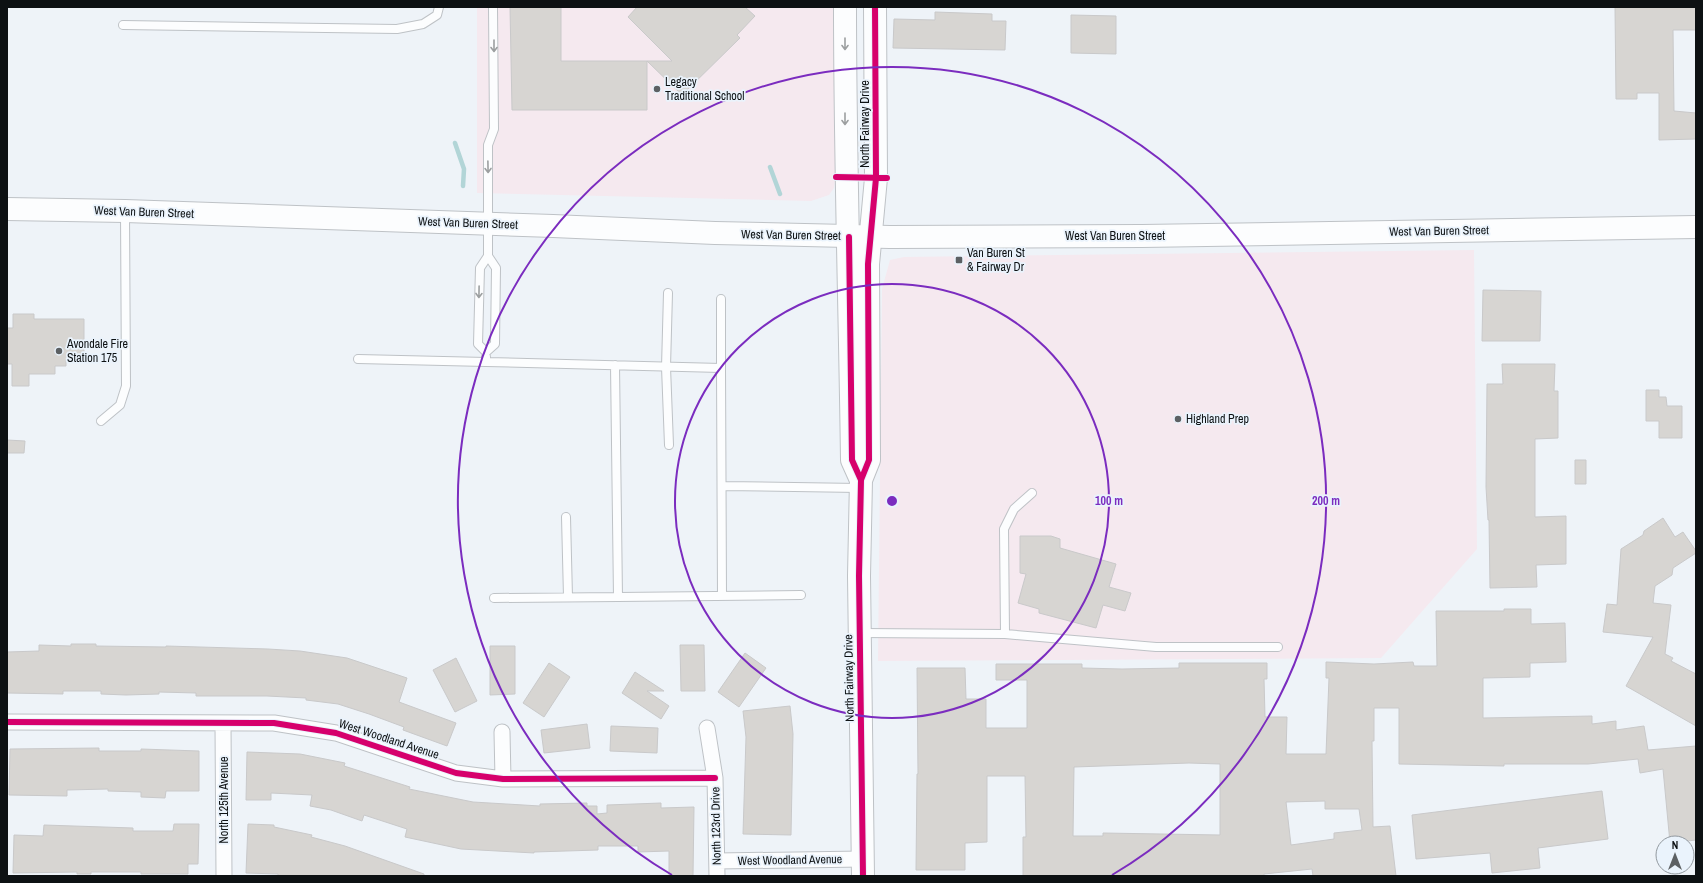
<svg xmlns="http://www.w3.org/2000/svg" width="1703" height="883" font-family="'Archivo Narrow',sans-serif">
  <rect width="100%" height="100%" fill="#eef3f8"/>
  <!-- education -->
  <path fill="#f5e9ef" d="M477,7h359v165l-2,16 -5,7 -18,6 -334,-8z
    M1474,250l3,299 -96,109 -503,3 4,-372 8,-29 14,-3z"/>
  <g fill="none" stroke-linecap="round" stroke-linejoin="round">
    <!-- stream -->
    <path stroke="#b2d5d7" stroke-width="4.5" d="M455,143l9,26 -1,17
      M770,167l10,27"/>
  </g>
  <!-- building -->
  <path fill="#d7d5d2" stroke="#c9c9ca" fill-rule="evenodd" d="M510,7h51v54h86v49h-135z
    M637,7h108l10,9 -18,19 3,3 -58,57 -35,-34h25l-44,-44z
    M1615,7h81v23h-23l1,81 22,2v26l-37,1v-47h-22v6h-21z
    M935,12l57,2v7h14l-1,29 -112,-2 1,-29 41,1z
    M1071,15l45,1v38l-45,-1z
    M1483,290l58,1 -1,50h-58z
    M13,314h21v5h50v41l-18,-1v7h-11v8h-26v12h-17v-22h-5v-36h6z
    M1502,364h53l-1,27h4v47l-23,1v78l31,-1v48l-30,1 1,22 -47,1 -1,-68h-1l-2,-33 1,-103h16z
    M1646,390h13v7h7l1,9h15v32h-23v-17h-13z
    M7,440l18,1 -1,12h-17z
    M1575,460h11v24h-11z
    M1663,518l12,19 8,-5 13,19v2l-23,15 -1,7 -17,11 -2,17 18,2 -6,49 8,4 -2,3 25,13v52l-70,-40 27,-49 -50,-5 4,-28 10,1 4,-56 22,-14 1,-4z
    M1020,536h31l9,3v9l56,16 -7,23 22,6 -6,18 -22,-6 -7,23 -57,-15v-4l-21,-6 8,-29 -6,-1z
    M1504,609h27v15l34,-1 1,39 -36,1v14l-47,1v40l109,-2v8l24,-3v9l28,-4 4,24 48,-4v94l-26,3 -7,-74 -23,4 -2,-14 -50,5h-84v2l-105,-2v-56h-25v33h-2l1,86 17,-1 6,50h-83l-1,-7 -48,5v2h-241v-39h3l-1,-61h-38v66l-22,1v27h-49l1,-96h1l-1,-106h48l1,31h20v29h41v-48h-31v-16h86v4l40,1 57,-1v-5h88v16h-3l1,38h22l-1,37h40l3,-76h-3v-16l48,2 39,-2 1,4h23l-1,-55h68zM1189,763l31,1v71l-117,-2v3h-30l1,-69zM1325,801v8h34l3,21 -28,3v6l-43,6 -5,-43z
    M71,644h25v2l70,1v-1l102,3 32,2 47,7 60,20 -8,24 57,21 -9,23 -44,-16 1,-3 -35,-13 -31,-10 -32,-4v-2l-39,-2h-71v-3l-37,-1v2l-33,1 -25,-1v-3h-38v3l-56,-1v-41l32,-1v-6l32,1z
    M680,645h24l1,46h-24z
    M490,646h25v48l-25,1z
    M745,653l21,15 -27,39 -21,-15z
    M456,658l21,43 -22,11 -22,-42z
    M549,663l21,14 -26,40 -21,-14z
    M635,672l29,19h-17l22,15 -8,13 -39,-26z
    M790,706l3,28 -2,101 -48,-1 3,-97 -3,-26z
    M587,724l3,24 -46,5 -3,-23z
    M611,726l47,2 -1,25 -47,-2z
    M99,748v3h42v-2l58,2v40h-33l-1,7 -24,-1v-5l-33,-1v-2l-41,1v6l-58,-1 1,-46z
    M247,752l53,2 45,9 -1,3 66,21 -1,2 64,13 67,4v-2l47,-1v3h10v8l10,-1v-8l54,-2v5l33,-1 -1,69h-24v-25l-31,1v-6h-40v4l-64,2v1l-73,-4 -56,-12 2,-8 -43,-14 -2,6 -31,-11 -21,-4 2,-11 -41,-2v7h-25z
    M1602,791l6,48 -70,9 2,20 -48,5 -2,-20 -74,6 -4,-44z
    M174,824h25l-1,40h-10v10h-47v-2h-50v2h-14v-2l-64,1 1,-38 29,1 1,-11 89,3v3h40z
    M248,824l26,1v2l38,8 -1,2 34,9 79,28v2h-146v-2l-32,-1z"/>
  <g fill="none" stroke-linecap="round" stroke-linejoin="round">
    <!-- lane casing -->
    <g stroke="#bec2c6" stroke-width="10">
      <path id="lane" d="M123,25l274,4 26,-5 14,-9 2,-8
        M488,256l-8,12 -2,76 8,8 9,-8 1,-76 -8,-12v-111l6,-16 -1,-122
        M668,293l-2,74 3,78
        M358,359l128,3v-5
        M486,362l235,6v-69
        M721,368l1,228
        M101,421l19,-16 6,-19 -1,-174
        M722,486l137,2
        M566,517l2,80
        M618,597l183,-2
        M494,598l124,-1 -3,-232
        M860,633l145,1 151,13h122
        M1005,634l-1,-105 10,-20 18,-16"/>
    </g>
    <!-- street casing -->
    <g stroke="#bec2c6" stroke-width="17">
      <path id="street" d="M7,722l267,1 62,10 120,40 47,6 212,-1
        M223,724l1,152
        M707,728l8,50 2,98
        M502,732l1,47
        M717,861l146,-2"/>
    </g>
    <!-- secondary casing -->
    <g stroke="#bec2c6" stroke-width="24">
      <path id="secondary" d="M845,7c0,151 5,302 7,453l9,20
        M863,876l-4,-300 2,-96 8,-20 -1,-196 8,-86 -1,-171"/>
    </g>
    <!-- primary casing -->
    <g stroke="#bec2c6" stroke-width="24">
      <path id="primary" d="M7,209l118,2 428,15 162,7 175,4 252,-1 554,-9"/>
    </g>
    <!-- lane -->
    <use href="#lane" stroke="#fcfdfe" stroke-width="8"/>
    <!-- street -->
    <use href="#street" stroke="#fcfdfe" stroke-width="15"/>
    <!-- secondary -->
    <use href="#secondary" stroke="#fcfdfe" stroke-width="22"/>
    <!-- primary -->
    <use href="#primary" stroke="#fcfdfe" stroke-width="22"/>
    <!-- cycleway casing -->
    <g stroke="#eaf3fc" stroke-width="8">
      <path id="cycleway" d="M836,177l51,1
        M849,237l3,223 9,20
        M7,722l267,1 62,10 120,40 47,6 212,-1
        M863,876l-4,-300 2,-96 8,-20 -1,-196 8,-86 -1,-171"/>
    </g>
    <!-- cycleway -->
    <use href="#cycleway" stroke="#d6006c" stroke-width="6"/>
  </g>
  <!-- one-way arrows -->
  <defs><path id="oneway-shaft" d="M-6 0H5M1.5-3L5.5 0L1.5 3" fill="none" stroke-width="1.6" stroke-linecap="round" stroke-linejoin="round"/></defs>
  <g stroke="#9c9fa0">
    <use href="#oneway-shaft" transform="translate(845 44) rotate(90)"/>
    <use href="#oneway-shaft" transform="translate(494 46) rotate(90)"/>
    <use href="#oneway-shaft" transform="translate(845 119) rotate(90)"/>
    <use href="#oneway-shaft" transform="translate(488 167) rotate(89)"/>
    <use href="#oneway-shaft" transform="translate(479 292) rotate(91)"/>
  </g>
  <!-- distance rings -->
  <g fill="none" stroke="#7b2cbf" stroke-width="2">
    <circle cx="892" cy="501" r="217"/>
    <path d="M672 875A434 434 0 1 1 1112 875"/>
  </g>
  <!-- markers -->
  <g fill="#5c6063" stroke="#eaf3fc" stroke-width="1.5">
    <circle cx="657" cy="89" r="4"/>
    <rect x="955" y="256" width="8" height="8" rx="2"/>
    <circle cx="59" cy="351" r="4"/>
    <circle cx="1178" cy="419" r="4"/>
  </g>
  <g text-anchor="middle" stroke-width="3.5" stroke-linejoin="round" paint-order="stroke">
    <!-- poi labels -->
    <g font-size="12" fill="#0d1113" stroke="#eaf3fc" text-anchor="start">
      <text x="665" y="86">Legacy<tspan x="665" dy="14">Traditional School</tspan></text>
      <text x="967" y="257">Van Buren St<tspan x="967" dy="14">&amp; Fairway Dr</tspan></text>
      <text x="67" y="348">Avondale Fire<tspan x="67" dy="14">Station 175</tspan></text>
      <text x="1186" y="423">Highland Prep</text>
    </g>
    <!-- street labels -->
    <g font-size="12" fill="#0d1113" stroke="#eaf3fc">
      <text transform="translate(865 124) rotate(-90)" y="4">North Fairway Drive</text>
      <text transform="translate(144 212) rotate(2)" y="4">West Van Buren Street</text>
      <text transform="translate(468 223) rotate(2)" y="4">West Van Buren Street</text>
      <text transform="translate(1439 231) rotate(-1)" y="4">West Van Buren Street</text>
      <text transform="translate(791 235) rotate(1)" y="4">West Van Buren Street</text>
      <text x="1115" y="240">West Van Buren Street</text>
      <text transform="translate(849 678) rotate(-91)" y="4">North Fairway Drive</text>
      <text transform="translate(389 739) rotate(18)" y="4">West Woodland Avenue</text>
      <text transform="translate(224 800) rotate(-90)" y="4">North 125th Avenue</text>
      <text transform="translate(716 826) rotate(-91)" y="4">North 123rd Drive</text>
      <text transform="translate(790 860) rotate(-1)" y="4">West Woodland Avenue</text>
    </g>
  </g>
  <circle cx="892" cy="501" r="6" fill="#7b2cbf" stroke="#eaf3fc" stroke-width="2"/>
  <g font-size="12" text-anchor="middle" font-weight="bold" fill="#7b2cbf" stroke="#eaf3fc" stroke-width="3.5" stroke-linejoin="round" paint-order="stroke">
    <text x="1109" y="505">100 m</text>
    <text x="1326" y="505">200 m</text>
  </g>
  <!-- border -->
  <rect width="1703" height="883" fill="none" stroke="#0d1113" stroke-width="16"/>
  <!-- north arrow -->
  <g transform="translate(1675 855)"><circle r="19" fill="#eaf3fc" stroke="#92999f"/>
  <path d="M0-3L7 15L0 10L-7 15Z" fill="#5c6063"/>
  <text y="-6" font-size="11" font-weight="bold" text-anchor="middle" fill="#0d1113">N</text>
  </g>
</svg>
